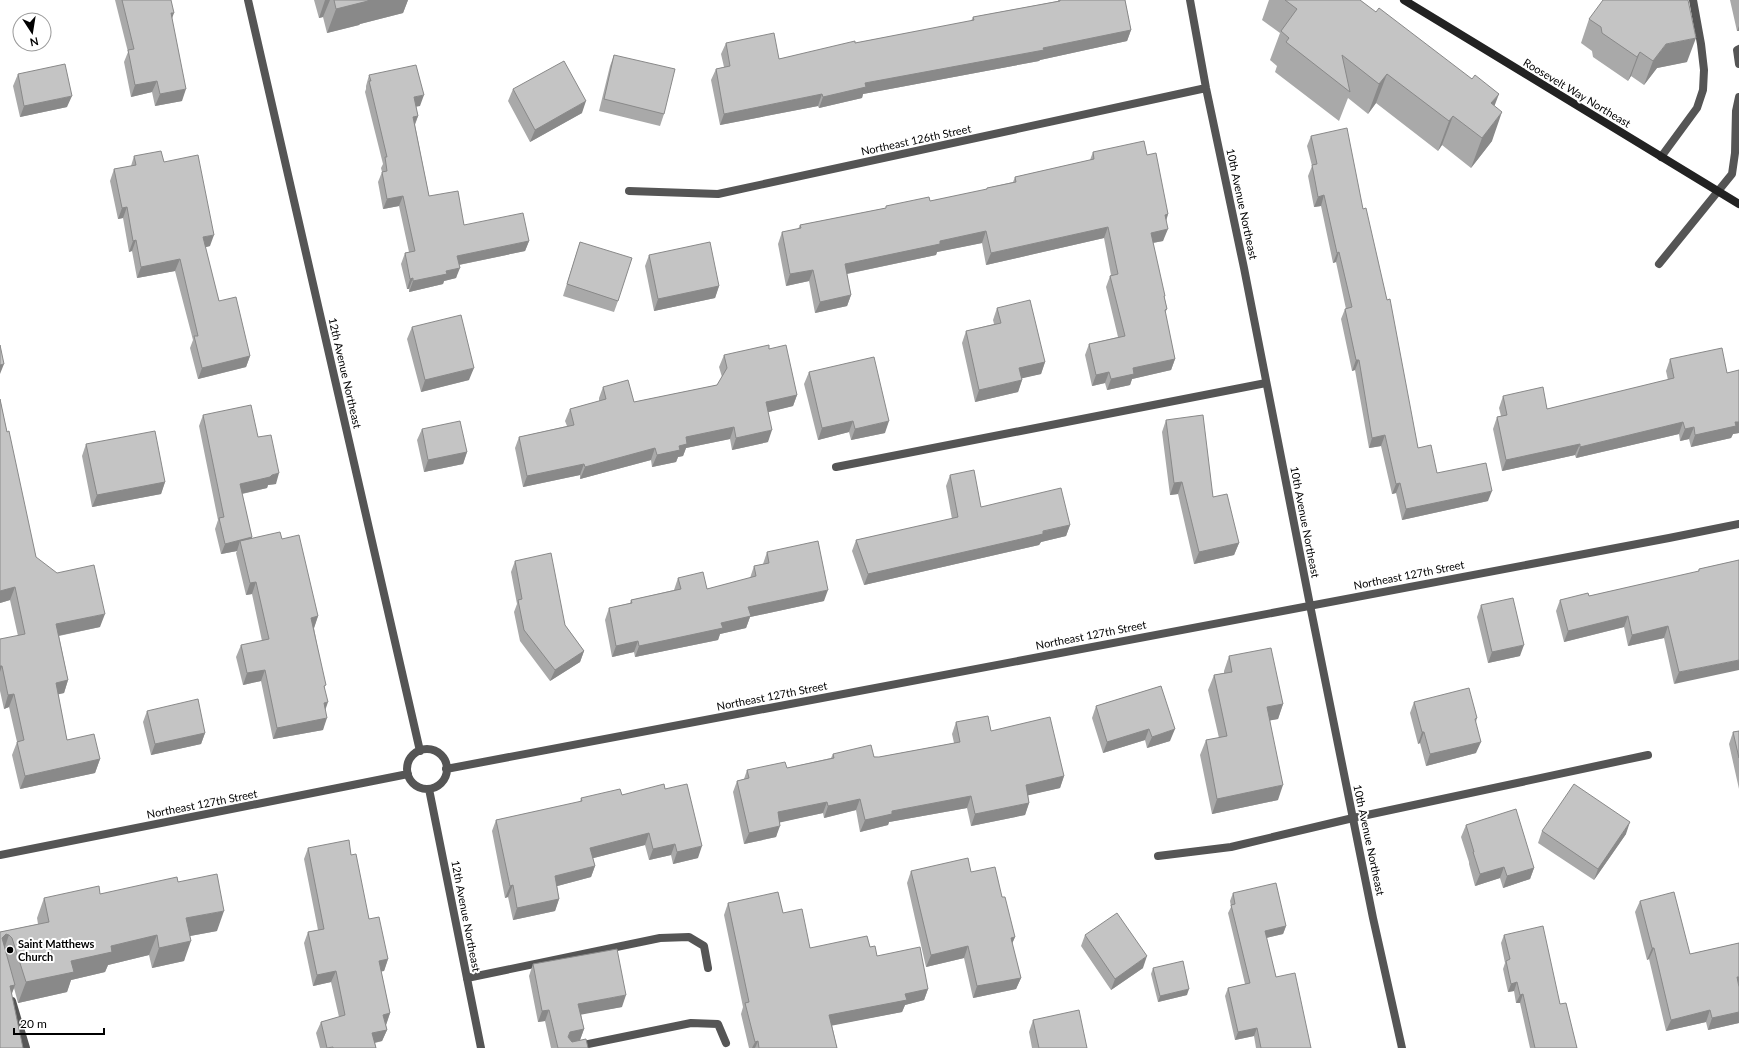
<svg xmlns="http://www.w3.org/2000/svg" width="1739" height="1048" font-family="Lato,sans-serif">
  <rect width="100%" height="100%" fill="#fff"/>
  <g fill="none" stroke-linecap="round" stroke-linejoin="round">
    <!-- lane -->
    <path stroke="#555" stroke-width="8" d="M1739,49l-2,1 2,14
      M1661,157l36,-49 6,-18 1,-20 -3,-26 -8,-44
      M1659,264l73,-90 3,-21 1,-42 3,-14
      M836,467l430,-84
      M1158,856l73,-9 122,-29 295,-63
      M467,978l193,-40 29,-1 15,9 4,22
      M12,1001l14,47
      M569,1048l122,-25 27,1 8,19"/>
    <!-- street -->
    <path stroke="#555" stroke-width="8" d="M248,0l172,751
      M1190,0l16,88 38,180 66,337 63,313 29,130
      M629,191l89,3 488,-106
      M407 769a20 20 0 1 1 40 0a20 20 0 1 1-40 0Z
      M446,769l1223,-231 70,-14
      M429,789l52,259
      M0,855l408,-81"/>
    <!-- secondary -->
    <path stroke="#222" stroke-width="8" d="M1404,0l335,204"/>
  </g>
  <!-- wall -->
  <path fill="#a9a9a9" d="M115,0h56l1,18 10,83 -27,5 -3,-14 -21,5 -7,-35 4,-10z
    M314,0h94l-5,13 -43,11 -1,1 -32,8 -4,-16 -4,1z
    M1058,0h67l6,30 -4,11 -87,19 -1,1 -176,33 -1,4 -43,10 -1,-2 -98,19 -9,-45 5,-11 8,-2 -3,-13 5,-11 53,16 76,-16 116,-22 2,-4 85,-16z
    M1269,0h91l134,106 -2,35 -21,27 -29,-23 -4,6 -62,-48 -8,11 -20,-16 -9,23 -64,-49 2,-6 -7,-6 10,-27 -18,-13z
    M1730,0h9v31h-2z
    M1589,19l98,43 -30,6 -13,17 -13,-9 -3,5 -35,-24 -1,-6 -11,-8z
    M614,55l50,59 -4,12 -61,-15 11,-45z
    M18,74l49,33 -47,10 -7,-31z
    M369,75l51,31h-4l2,10 -3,9 14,71 35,29 65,16 -4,10 -66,14 -3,13 -12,3 -1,3 -34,8v-3h-2l-6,-25 4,-11 4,-1 -10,-46 -16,3 -5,-27 4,-10 -1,-4 2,-4 -18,-72 1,-3v-3z
    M513,89l69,24 -52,29 -22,-41z
    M1311,136l52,73 55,239 19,25 51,28 -86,19 -6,-27 -4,1 -11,-48 -12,2 -14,-78 -3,1 -11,-52 4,-10h1l-10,-47 -3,1 -12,-57 -7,1 -6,-31 4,-10 -5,-20z
    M1093,152l54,3 21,59 -2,8 -3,19 -10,2 14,66 -2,4 10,46 -4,11 -39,9 -2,6 -23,5 -2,-7 -13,3 -7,-31 4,-11 29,-7 -12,-50 4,-11 1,-1 -7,-37 -118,27 -4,-22 -45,9 -1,3 -89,19 4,21 -4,11 -32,7 -6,-32 -23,5 -8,-42 4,-12 16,-3 2,-4 86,-17v-2l44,-5 56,-11 1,-2 26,-6 2,-5 75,-17z
    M134,156l30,6 46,84 -5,1 14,54 31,55 -4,11 -48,12 -8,-31 3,-8 -18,-69 -38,7 -5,-27 -3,1 -6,-34 -5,1 -8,-38 4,-12 17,-3z
    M580,242l38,59 -4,11 -51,-16z
    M649,255l70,31 -4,12 -61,13 -9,-45z
    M997,308l48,54 -4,12 -20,4 1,2 -4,12 -43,10 -13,-59 4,-12 28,-7 -1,-4z
    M412,327l57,53 -48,12 -14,-53z
    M769,349l28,46 -4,11 -25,6v30l-36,8 -2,-11 -44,9 -3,8 -5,1 -2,5 -24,5 -1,-7 -71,19v-4l-57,12 -8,-39 4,-11 48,-11 -2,-5 5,-12 29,-8v-3l4,-11 31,15 83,-17 5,-8 -3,-10 5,-12z
    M1670,359l57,14 12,-3v63l-6,1 -2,4 -40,9 -2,-8 -9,2 -1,-7 -103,24 -1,-3 -73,16 -9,-42 4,-12 4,-1 -2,-8 4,-12 44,13 121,-29 -2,-9z
    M809,372l76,61 -34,7 -2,-8 -31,8 -14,-56z
    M0,399l7,33 29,125 64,70 -41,9 9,44 -4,13 -6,1 9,46 33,19 -5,14 -75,16 -8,-34 5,-13 -8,-35 -5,2 -4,-18v-52l18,-3 -8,-36 -10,3z
    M203,415l55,22 18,47 -8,1 -1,3 -25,6 10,43v1l30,1 36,77 -4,12 11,60v22l-2,20 -50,9 -12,-58 -18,4 -7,-28 5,-12 21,-4 -10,-47 -6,1 -10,-42 1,-2 -16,3 -6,-25 3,-9 -19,-94z
    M1166,420l47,77 26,46 -5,12 -40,9 -16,-70 -8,1 -8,-63z
    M422,429l45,23 -4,12 -39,8 -7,-32z
    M86,444l79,38 -4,12 -69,13 -10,-51z
    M950,475l31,32 89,18 -4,11 -25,6 -2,3 -175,40 -12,-34 4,-11 96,-21 -6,-33z
    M767,552l57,49 -74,16 -4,11 -26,6 -2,6 -83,17 -1,-5 -22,5 -7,-37 4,-12 21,-5 1,-3 43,-10 4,-12 29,11 43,-11 4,-12 9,-2z
    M1739,560l-65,124 -10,-46 -36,8 -4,-19 -60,15 -8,-31 4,-11 29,-4 109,-24 1,-3z
    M515,561l50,64 19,26 -4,11 -30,19 -30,-40 -6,-29 3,-8 -6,-32z
    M1481,605l39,51 -32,7 -11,-46z
    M1229,656l54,48 -5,15 -8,1 8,80 -66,14 -12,-59 6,-15 13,-2 -11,-48 6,-15 10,-2v-2z
    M1161,686l9,55 -23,7 -2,-8 -42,13 -11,-35 4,-12z
    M1414,702l63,16 -1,4v31l-50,13 -6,-23 -2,1 -8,-31z
    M147,711l58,22 -4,11 -50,11 -8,-33z
    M956,722l35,9 73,45 -4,12 -32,7 1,8 -4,12 -54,11 -4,-18 -78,14 -1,3 -28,7 -4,-22 -32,8 -1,-5 -43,9 -4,15 -32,7 -11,-52 4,-11 7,-2 3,-9 40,-2 44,-10 2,-4 46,3 75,-14 -2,-9z
    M1739,731v58l-10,-45 4,-12z
    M665,789l33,69 -25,6 -2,-9 -22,5 -4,-15 -52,13 2,8 -4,11 -34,9 2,13 -4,12 -42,9 -5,-23 -3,1 -13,-67 4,-11 84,-18 1,-4 41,-3z
    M1466,825l68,43 -4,11 -27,9 -3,-10 -25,8 -6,-22v-2l-8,-25z
    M1542,831l84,3 -32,46 -56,-37z
    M308,848l43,7 18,64 19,40 -4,12h-3l9,42 -4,12 1,5 -5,11 -7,2 1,5h-56l-4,-15 5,-11 18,-5 -8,-35 -18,4 -9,-43 4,-11 10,-2 -14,-71z
    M911,871l60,1 31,25 13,40 -3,6 9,35 -5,11 -43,9 -9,-40 -38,9 -19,-84z
    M178,882l39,49 -27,5 -6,25 -32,7 -3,-13 -41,10 -3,7 -34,8 -4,12 -49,11 -4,-15 -3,6 -11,54v-116l38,-8 -1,-6 7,-20 56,-4z
    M1233,893l53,33 -3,8 -17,4 10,39 35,71h-55l-2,-12 -19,4 -10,-44 3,-8 17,-4 -17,-71 3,-6 -1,-6z
    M1640,901l50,53 49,-11v80l-31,7 -2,-8 -40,9 -17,-72 -2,1 -12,-48z
    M728,903l55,10 27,35 60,-1 7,9 51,33 -4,11 -19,5 -3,7 -70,13 5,23h-88l-8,-34 2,-7 -19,-92z
    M1085,935l58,33 -32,22 -30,-44z
    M1504,935l56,69 17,44h-47l-10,-45h-4l-2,-12 -6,1 -5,-23 2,-6 -4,-20z
    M533,964l89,43 -41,7 3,15 -4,11 8,8h-37l-6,-27 -7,1 -9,-46z
    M1153,968l34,27 -29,7 -7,-28z
    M1033,1020l54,28h-55l-3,-16z"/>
  <!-- shaded-wall -->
  <path fill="#898989" d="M325,0h5l-7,17 -4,1z
    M368,0h40l-5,13 -43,11 -1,1 -32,8 9,-24z
    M171,13h3l-4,11z
    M1739,26v5h-2z
    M1131,30l-4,11 -87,19 -1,1 -176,33 -1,4 -43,10 4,-11 42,-14 178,-35z
    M1696,38l-9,24 -30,6 -13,17 9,-24 13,-17z
    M1640,52l-9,24 -3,5 9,-24z
    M1387,74l-11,29 -8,11 11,-30z
    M157,81l-5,11 -21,5 4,-12z
    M186,89l-4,12 -27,5 5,-12z
    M822,94l-4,12 -98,19 4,-11z
    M1499,94l-11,29 3,-20z
    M424,95l-4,11 -10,2 4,-11z
    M72,96l-5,11 -47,10 4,-11z
    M586,101l-4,12 -52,29 5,-12z
    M1502,112l-10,29 -21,27 11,-30z
    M418,116l-4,10 -1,-9z
    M1453,116l-11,29 -4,6 11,-30z
    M1324,195l-3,11 -7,1 4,-10z
    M403,196l-4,10 -16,3 4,-10z
    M127,207l-4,11 -5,1 4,-11z
    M1168,214l-4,12 1,-11z
    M1108,227l-4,11 -118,27 5,-12z
    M1168,229l-5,12 -17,3 5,-11z
    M986,231l-4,12 -45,9 -1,3 -95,20 4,-11 95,-23z
    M214,235l-4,11 -11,3 4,-12z
    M136,240l-4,11 -3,1 4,-11z
    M529,241l-4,10 -72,15 4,-10z
    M1339,252l-3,10 -3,1 4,-10z
    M180,259l-5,12 -38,7 4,-11z
    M460,268l-4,10 -12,3 -1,3 -34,8 4,-11 33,-10z
    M813,270l-4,11 -23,5 4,-12z
    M413,278l-4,11h-2l3,-10z
    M719,286l-4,12 -61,13 4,-12z
    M851,295l-4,11 -32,7 5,-11z
    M250,356l-4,11 -48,12 4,-11z
    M1175,359l-4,11 -39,9 -2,6 -23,5 4,-11 22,-11z
    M1356,360h3l-4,10 -3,1z
    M1045,362l-4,12 -26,6 4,-12z
    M4,364l-4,10v-9z
    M474,368l-5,12 -48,12 4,-12z
    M1109,372l-4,11 -13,3 4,-11z
    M1022,380l-4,12 -43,10 4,-12z
    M797,395l-4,11 -32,8 5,-12z
    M853,421l-4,11 -31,8 4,-12z
    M889,421l-4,12 -34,7 4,-11z
    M1683,422l-4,12 -103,24 4,-11z
    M1735,422h4v11l-6,1 -2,4 -40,9 4,-12z
    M734,427l-4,12 -44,9 -3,8 -5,1 -2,5 -24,5 5,-12 22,-9 7,-9z
    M1694,427l-5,12 -9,2 5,-12z
    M772,430l-4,12 -36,8 4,-12z
    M1385,435l-4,11 -12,2 3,-10z
    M1580,444l-5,11 -73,16 4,-11z
    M655,448l-4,12 -71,19 5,-12z
    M467,452l-4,12 -39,8 4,-12z
    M584,464l-4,11 -57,12 4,-11z
    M279,473l-3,11 -8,1 -1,3 -31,7 4,-11z
    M165,482l-4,12 -69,13 5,-12z
    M1182,482l-4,12 -8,1 4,-12z
    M1400,483l-4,10 -4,1 4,-10z
    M1492,491l-4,10 -86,19 4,-11z
    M1070,525l-4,11 -25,6 -2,3 -175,40 4,-11z
    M252,537l-4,11 -8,-7 -3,10 -16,3 4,-10z
    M1239,543l-5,12 -40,9 5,-12z
    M256,582l-4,12 -6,1 4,-12z
    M15,587l-5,13 -10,3v-12z
    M828,590l-4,11 -74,16 -4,11 -26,6 -2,6 -83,17 4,-11 82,-23 27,-16z
    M105,614l-5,13 -48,10 4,-13z
    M318,616l-4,12 -7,1 4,-11z
    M1628,616l-4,11 -60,15 4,-11z
    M1668,626l-4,12 -36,8 4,-11z
    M638,641l-4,11 -22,5 4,-11z
    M1524,645l-4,11 -32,7 4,-11z
    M584,651l-4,11 -30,19 5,-11z
    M1739,660v10l-65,14 5,-12z
    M0,666h2l-2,6z
    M265,670l-4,11 -18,4 4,-12z
    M68,680l-4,13 -13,3 5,-13z
    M14,694l-5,13 -5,2 4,-14z
    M328,702l-4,12v-11z
    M1283,704l-5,15 -16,3 5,-15z
    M327,718l-4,12 -50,9 4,-11z
    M1149,729l-4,11 -42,13 4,-11z
    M1175,729l-5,12 -23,7 5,-11z
    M1422,732h2l-4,11 -2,1z
    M205,733l-4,11 -50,11 4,-11z
    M1481,742l-5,11 -50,13 4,-12z
    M100,759l-5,14 -75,16 5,-13z
    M1064,776l-4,12 -39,9 5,-12z
    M1283,785l-5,15 -66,14 5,-15z
    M971,796l-4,12 -78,14 -1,3 -28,7 5,-12 27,-9z
    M860,799l-4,11 -32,8 4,-12z
    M827,802l-4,11 -50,11 5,-12z
    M1029,803l-4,12 -54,11 4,-12z
    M1630,822l-4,12 -32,46 4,-11z
    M780,826l-4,11 -32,7 5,-11z
    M649,833l-4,12 -59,15 4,-12z
    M675,844l-4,11 -22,5 4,-11z
    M702,846l-4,12 -25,6 4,-12z
    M595,866l-4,11 -41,11 5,-12z
    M1504,867l-4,11 -25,8 5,-12z
    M1534,868l-4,11 -27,9 4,-12z
    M513,885l-5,12 -3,1 5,-12z
    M559,899l-4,12 -42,9 4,-12z
    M224,911l-7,20 -38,7 7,-20z
    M1286,926l-3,8 -21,5 3,-8z
    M6,934l3,1 -7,20v-17z
    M157,935l-8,20 -41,10 -3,7 -34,8 -4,12 -49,11 8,-21 45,-21 40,-15z
    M1015,937l-5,12 1,-11z
    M191,941l-7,20 -32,7 7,-20z
    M968,946l-4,12 -38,9 5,-12z
    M1652,948h2l-5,11 -2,1z
    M1147,956l-4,12 -32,22 4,-11z
    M388,959l-4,12 -9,2 4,-12z
    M336,971l-5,11 -18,4 4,-11z
    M1737,977h2v11z
    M1021,978l-5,11 -43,9 4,-12z
    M1517,982l-3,9 -6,1 3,-8z
    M15,985l-7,20 2,-19z
    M928,989l-4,11 -19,5 -3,7 -77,15 4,-12 76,-21z
    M1189,989l-2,6 -29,7 2,-6z
    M1523,994l-3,9h-4l4,-8z
    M626,995l-4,12 -48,9 4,-12z
    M549,1010l-4,11 -7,1 4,-11z
    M1710,1010l-4,12 -40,9 5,-11z
    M1739,1012v11l-31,7 4,-12z
    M390,1013l-4,12 -3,-10z
    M1257,1028l-3,8 -19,4 3,-8z
    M584,1029l-4,11 -14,4 4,-12z
    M387,1030l-5,11 -14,3 4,-11z
    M758,1041l-3,7h-3l3,-6z"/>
  <!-- building -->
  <path fill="#c4c4c4" stroke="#898989" d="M122,0h49l3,13h-3l15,76 -26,5 -3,-13 -22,4 -7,-35 6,-1z
    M334,0h34v1l-32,8z
    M1060,0h65l6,30 -88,18 1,2 -179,33 1,4 -43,10 -1,-3 -98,20 -8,-45 14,-3 -4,-23 48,-10 5,26 76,-18v2l119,-23 -1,-3 87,-16z
    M1285,0h75l16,12 3,-4 93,71 3,-4 24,19 -8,9 11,9 -20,26 -29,-22 -4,5 -62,-47 -8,10 -37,-29 8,37 -64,-50 3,-4 -8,-7 16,-22z
    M1603,0h85l8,38 -30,6 -13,17 -13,-9 -3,5 -35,-24 -1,-6 -12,-8z
    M614,55l61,14 -11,45 -60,-15z
    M564,61l22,40 -51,29 -22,-41z
    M65,64l7,32 -48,10 -6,-32z
    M416,65l8,30 -10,2 4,19 -5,1 16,79 29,-5 6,34 59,-12 6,28 -72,15 3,12 -14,3 1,3 -34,7v-3l-3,1 -5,-26 10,-2 -12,-55 -16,3 -5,-27 5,-1 -2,-14h2l-18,-76h2l-2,-6z
    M1347,128l16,81 3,-1 21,92 3,-1 28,149 13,-3 6,28 49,-10 6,28 -86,18 -6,-26 -4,1 -11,-49 -13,3 -13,-78h-3l-11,-51 7,-2 -13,-55 -2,1 -13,-58 -6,2 -6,-32 5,-1 -6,-28z
    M1144,141l3,14 9,-2 12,61 -3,1 3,14 -17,4 14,63h-1l3,13 -2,1 10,49 -42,9 1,6 -23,5 -2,-7 -13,3 -7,-31 36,-8 -15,-60 8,-2 -10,-47 -117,26 -5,-22 -46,10v3l-95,20 6,31 -31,7 -7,-32 -23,4 -8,-42 19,-4 -1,-3 86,-17v-2l43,-9 1,4 57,-12v-1l29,-6 -1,-5 79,-18 -1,-7z
    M161,151l3,11 34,-7 16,80 -11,2 16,64 17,-4 14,59 -48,12 -8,-32h4l-18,-77 -39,8 -5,-27 -3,1 -6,-34 -5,1 -8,-39 22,-4 -2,-9z
    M580,242l52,16 -14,43 -51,-17z
    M710,242l9,44 -61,13 -9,-44z
    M1030,300l15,62 -26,6 3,12 -43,10 -13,-59 35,-8 -4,-15z
    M461,315l13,53 -49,12 -13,-53z
    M0,345l4,19 -4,1z
    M769,345v4l17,-4 11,50 -31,7 6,28 -36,8 -2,-11 -48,10 1,7 -8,2 1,4 -23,5 -2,-7 -70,19 -1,-3 -57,12 -8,-39 55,-12 -4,-16 36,-10 -3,-12 25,-7 6,22 83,-17 10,-17 -3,-13z
    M1722,348l5,25 12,-3v52h-4l1,4 -41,9 -1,-8 -9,2 -2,-7 -103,25v-3l-74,16 -9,-43 10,-2 -4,-19 40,-9 4,22 127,-31 -4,-19z
    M874,357l15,64 -34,8 -2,-8 -31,7 -13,-56z
    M0,399l7,33 2,-1 27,126 21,16 37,-8 11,49 -49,10 12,56 -12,3 11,57 27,-6 6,25 -75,17 -8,-34 7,-2 -10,-46 -6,1 -6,-29h-2v-27l25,-5 -10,-47 -15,4z
    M251,405l7,32 13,-2 8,38 -7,2 -2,2 -30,7 12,53 -27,7 -6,-26 5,-1 -21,-102z
    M1203,415l10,82 14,-3 12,49 -40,9 -17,-70 -8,1 -8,-63z
    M460,421l7,31 -39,8 -6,-31z
    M155,431l10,51 -68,13 -11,-51z
    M974,470l7,37 80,-19 9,37 -27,6v3l-175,40 -12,-34 102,-23 -8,-42z
    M280,532l2,7 17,-4 19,81 -7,2 15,67 -2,1 4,16 -4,1 3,15 -50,10 -12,-58 -18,3 -6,-28 28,-6 -13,-57 -6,1 -10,-42z
    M818,541l10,49 -80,17 3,9 -30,7 2,5 -84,18 -1,-5 -22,5 -7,-38 23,-5 -1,-3 50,-11 -3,-11 25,-6 4,17 49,-13 -2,-10 15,-3 -2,-11z
    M551,553l14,72 19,26 -29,19 -31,-40 -6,-30 4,-1 -7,-38z
    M1739,560v100l-60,12 -11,-46 -36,9 -4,-19 -60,15 -8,-31 28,-7 1,3 110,-25v-2z
    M1513,598l11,47 -32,7 -11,-47z
    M1271,648l12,56 -16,3 16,78 -66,14 -11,-59 21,-4 -13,-61 18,-3 -3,-16z
    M1161,686l14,43 -23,8 -3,-8 -42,13 -11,-36z
    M1469,688l8,30 -2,1 6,23 -51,12 -6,-22h-2l-8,-30z
    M198,699l7,34 -50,11 -8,-33z
    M988,716l3,15 59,-14 14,59 -38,9 3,18 -54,11 -4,-18 -79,15v3l-27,6 -5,-21 -32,7 -1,-4 -49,10 2,14 -31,7 -12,-52 12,-3 -2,-8 38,-8 2,6 47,-10 -1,-4 38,-9 3,12h5l81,-15 -4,-20z
    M1739,731v27l-6,-26z
    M664,784l1,5 22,-5 15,62 -25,6 -2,-8 -22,5 -4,-16 -59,15 5,18 -40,10 4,23 -42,9 -4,-23 -3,1 -14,-66 86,-19 -1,-3 39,-9 2,6z
    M1574,784l56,38 -32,47 -56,-38z
    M1516,809l18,59 -27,8 -3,-9 -24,7 -7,-22h1l-8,-27z
    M349,840l2,15 5,-1 13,65 10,-2 9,42 -9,2 11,52 -7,2 4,15 -15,3 4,15h-43v-1l-6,1 -6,-26 24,-7 -9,-44 -19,4 -9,-43 16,-3 -16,-81z
    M968,858l3,14 24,-5 7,30h3l10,40 -4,1 10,40 -44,8 -9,-40 -37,9 -20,-84z
    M217,874l7,37 -38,7 5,23 -32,7 -2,-13 -46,11 1,6 -41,9 3,11 -48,10 -14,-44 -3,-3 -3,-1 -4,4 13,47 -5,1 13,62h-23v-116l49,-10 -5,-24 55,-12 1,8 77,-17 1,5z
    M1276,883l10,43 -21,5 11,46 19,-4 16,75h-50l-4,-20 -19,4 -10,-44 22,-5 -19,-78 4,-1 -2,-11z
    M778,892l5,21 19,-4 8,39 57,-12 3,11 5,-1 2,10 43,-9 8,42 -23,5 2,6 -78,15 8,33h-78l-1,-7 -3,1 -10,-39 4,-1 -21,-99z
    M1674,892l16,62 49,-11v34h-2l2,10v25l-27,6 -2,-8 -39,10 -17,-72h-2l-12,-47z
    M1117,913l30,43 -32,23 -30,-44z
    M1543,926l17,78 6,-1 11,45h-42l-12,-54 -3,1 -3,-13 -6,2 -5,-23 4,-2 -6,-24z
    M617,949l9,46 -48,9 6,25 -14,3 -2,5 4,5 14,-3 2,9h-30l-9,-38 -7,1 -9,-47z
    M1183,961l6,28 -29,7 -7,-28z
    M1079,1010l8,38h-48l-6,-28z"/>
  <!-- markers -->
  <circle fill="#000" stroke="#fff" stroke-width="1.5" cx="10" cy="950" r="4"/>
  <g text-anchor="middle" stroke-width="4" stroke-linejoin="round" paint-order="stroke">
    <!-- street labels -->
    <g font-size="11" fill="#000" stroke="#fff">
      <text transform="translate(1577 93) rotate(31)" y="4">Roosevelt Way Northeast</text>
      <text transform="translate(916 140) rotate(-12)" y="4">Northeast 126th Street</text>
      <text transform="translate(1242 204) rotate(78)" y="4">10th Avenue Northeast</text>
      <text transform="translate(345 373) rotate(77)" y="4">12th Avenue Northeast</text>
      <text transform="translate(1305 522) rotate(79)" y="4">10th Avenue Northeast</text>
      <text transform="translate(1409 575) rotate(-11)" y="4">Northeast 127th Street</text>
      <text transform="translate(1091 635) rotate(-11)" y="4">Northeast 127th Street</text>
      <text transform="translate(772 696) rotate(-11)" y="4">Northeast 127th Street</text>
      <text transform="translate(202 804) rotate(-11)" y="4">Northeast 127th Street</text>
      <text transform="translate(1369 840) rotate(78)" y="4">10th Avenue Northeast</text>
      <text transform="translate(466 916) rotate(79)" y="4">12th Avenue Northeast</text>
    </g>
    <!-- poi labels -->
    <g font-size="11" font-weight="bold" fill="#000" stroke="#fff" text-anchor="start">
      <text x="18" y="948">Saint Matthews<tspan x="18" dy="13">Church</tspan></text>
    </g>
  </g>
  <!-- north arrow -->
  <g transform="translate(32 32) rotate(168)"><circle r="19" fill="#ffffff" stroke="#999999"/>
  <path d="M0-3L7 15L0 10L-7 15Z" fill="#000000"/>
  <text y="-6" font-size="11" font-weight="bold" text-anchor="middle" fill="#000000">N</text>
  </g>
  <!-- scale -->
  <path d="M14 1028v6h90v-6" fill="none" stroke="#000000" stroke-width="2"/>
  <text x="20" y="1028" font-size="12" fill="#000000" stroke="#ffffff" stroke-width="3" paint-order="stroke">20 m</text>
</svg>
